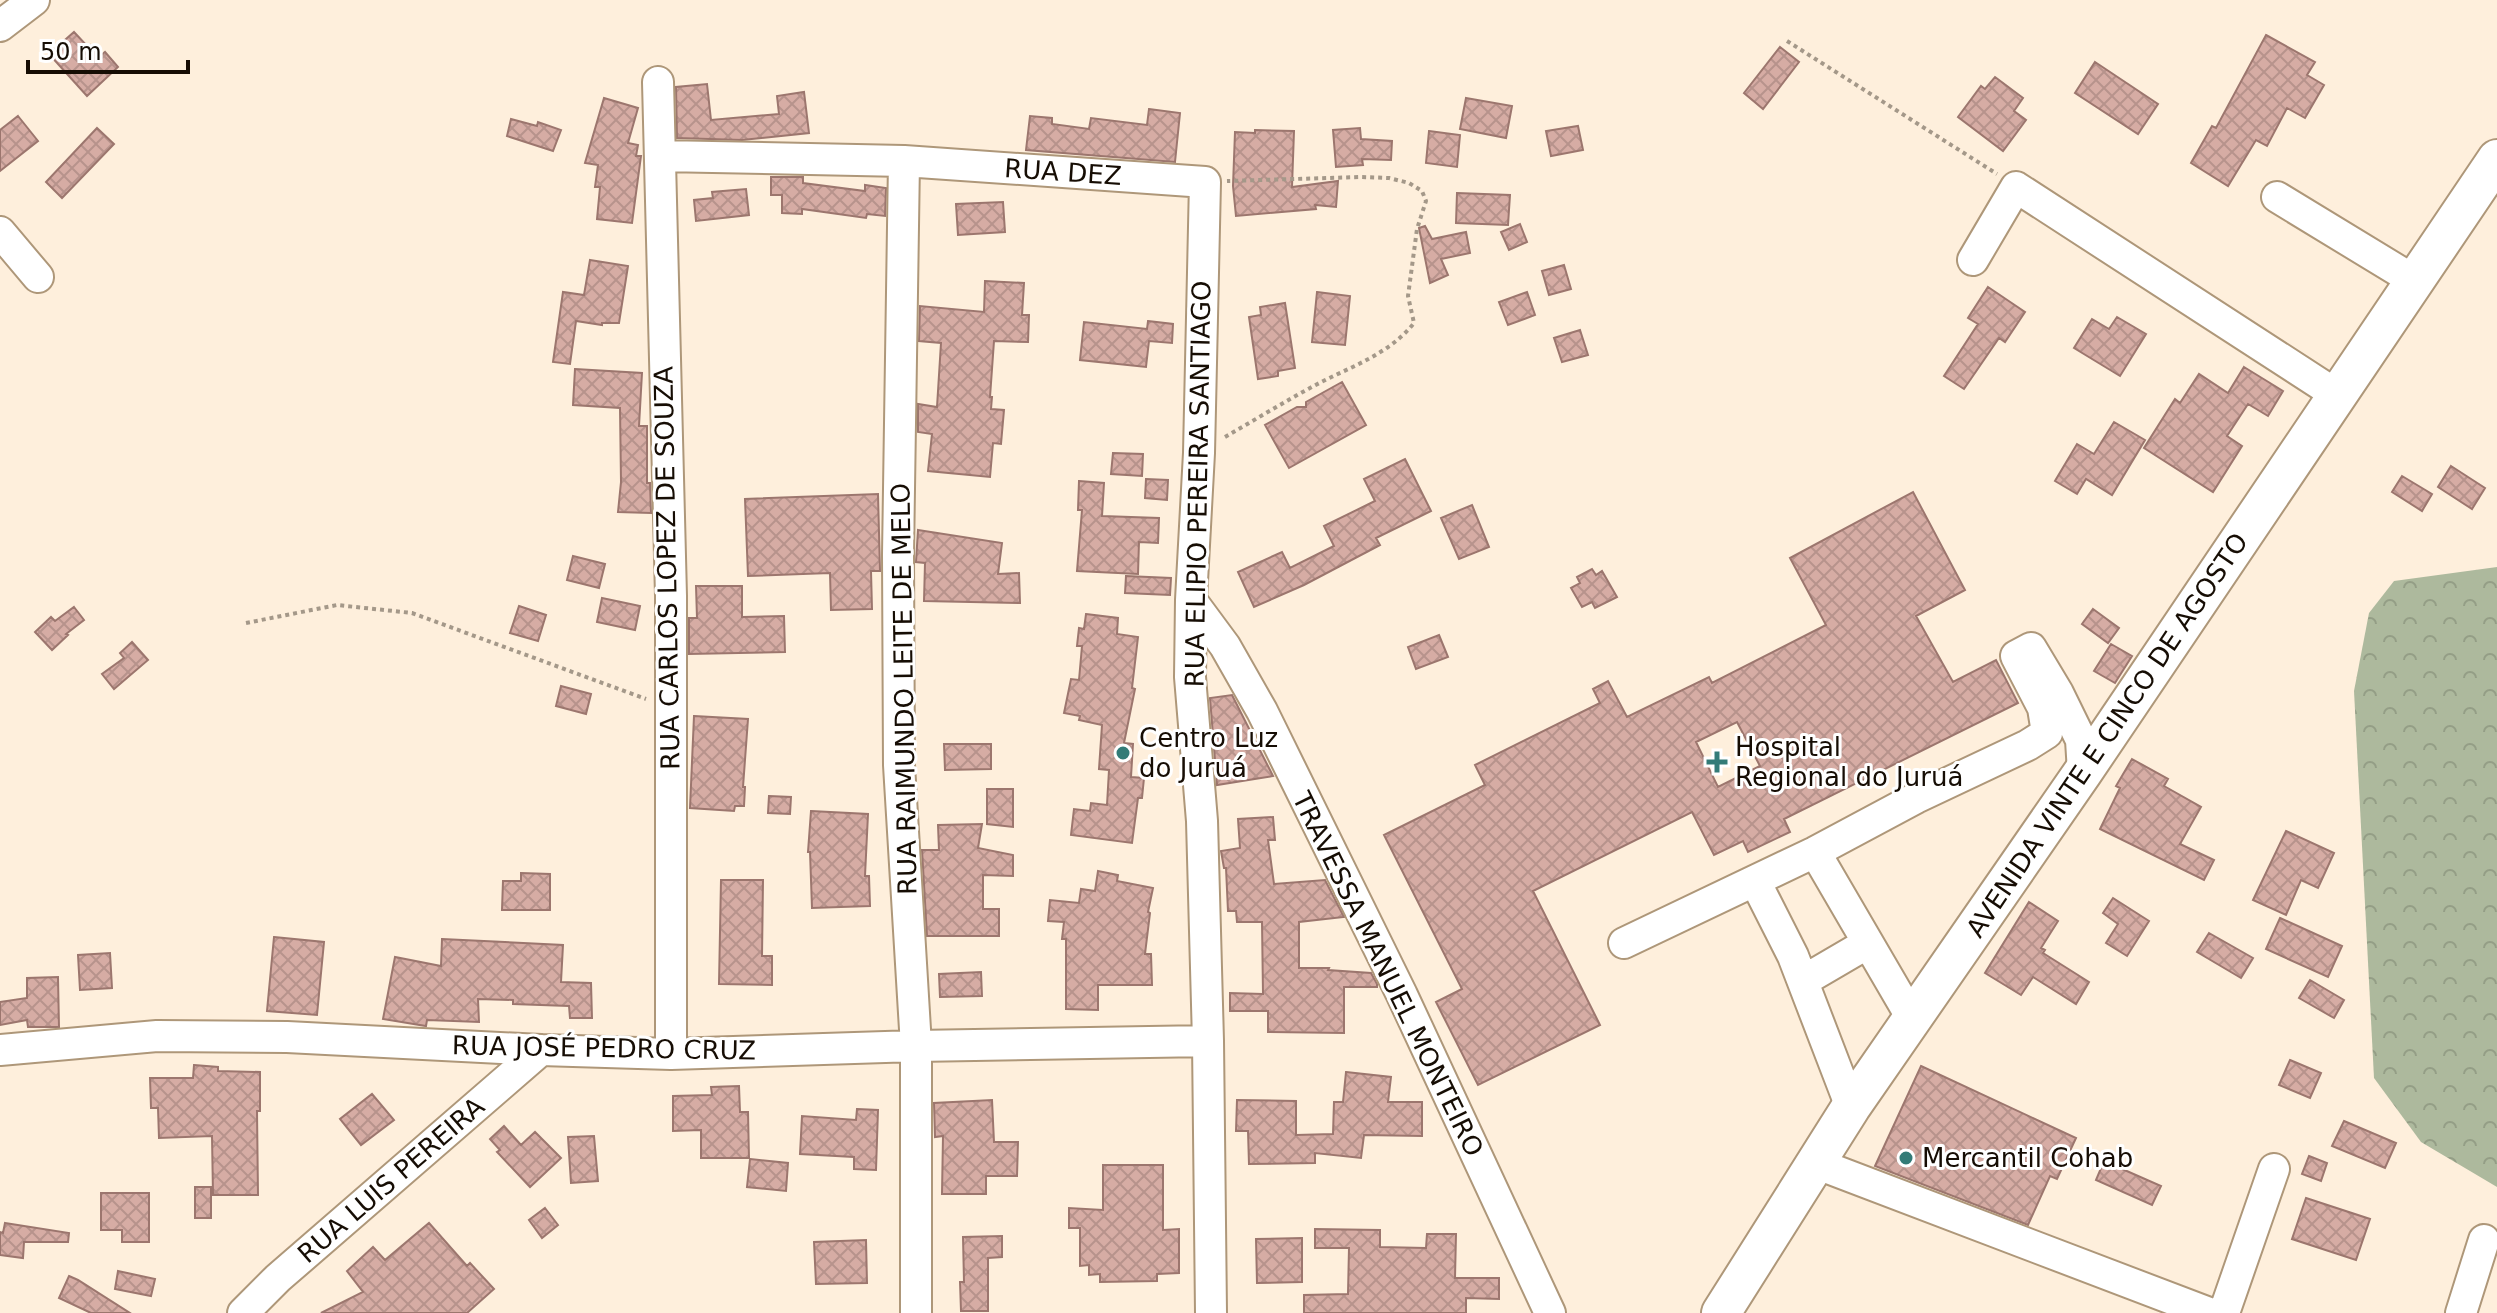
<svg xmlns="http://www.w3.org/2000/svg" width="2497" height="1313" font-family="'DejaVu Sans',sans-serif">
  <defs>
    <pattern id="forest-crowns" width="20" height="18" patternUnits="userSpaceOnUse" patternTransform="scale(2)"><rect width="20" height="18" fill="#adb99d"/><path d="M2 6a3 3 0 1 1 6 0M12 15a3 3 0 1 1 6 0" fill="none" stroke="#949e86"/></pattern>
    <pattern id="building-cross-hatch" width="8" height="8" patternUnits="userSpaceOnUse" patternTransform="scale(2)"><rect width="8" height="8" fill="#d6aca4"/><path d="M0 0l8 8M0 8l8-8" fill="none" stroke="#b7938c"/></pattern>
  </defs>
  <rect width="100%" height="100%" fill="#feefdc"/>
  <!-- forest -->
  <path fill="url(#forest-crowns)" d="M2497,567v620l-76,-45 -47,-64 -20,-387 15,-78 25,-32z"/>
  <!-- building -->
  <path fill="url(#building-cross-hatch)" stroke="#9c766e" stroke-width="2" fill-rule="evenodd" d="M74,32l14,15 2,-2 10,11 5,-4 13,15 -31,29 -38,-42z
    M2266,35l49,27 -8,13 17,10 -19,33 -18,-10 -20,38 -11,-6 -28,46 -37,-23 21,-37 4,2z
    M1780,47l19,15 -36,47 -19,-16z
    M2095,62l63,42 -20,30 -63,-41z
    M1995,77l28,21 -9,13 12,9 -23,31 -45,-34 23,-31 4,3z
    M707,84l4,36 68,-6 -2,-18 27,-4 5,41 -67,7 -65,-2 -1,-51z
    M604,98l34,10 -10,35 10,2 -2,11h5l-9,67 -35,-4 3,-32h-5l3,-22 -13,-2z
    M1466,98l46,8 -6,32 -46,-9z
    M1149,109l31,4 -5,49 -149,-12 4,-34 22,2v6l37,5 2,-11 56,7z
    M18,116l20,25 -38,30v-41z
    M511,119l26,7 1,-4 23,8 -8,21 -46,-15z
    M1578,126l5,24 -32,6 -5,-25z
    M97,128l17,16 -52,54 -16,-16z
    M1360,128l1,11 31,2 -1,19 -29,-1 1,6 -27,2 -3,-37z
    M1255,130l39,1 -2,56 46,-6 -2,26 -21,-2 1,4 -80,7 -3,-30 2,-54 20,1z
    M1429,131l31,4 -3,32 -31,-4z
    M771,177h32v6l62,8v-6l21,3 -1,28 -18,-2 -1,4 -64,-9v5l-20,-1v-18h-11z
    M746,189l3,26 -53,6 -2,-21 19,-2 -1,-6z
    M1457,193l53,2 -2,30 -52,-2z
    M1003,202l2,30 -47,3 -2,-31z
    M1520,224l7,18 -18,8 -8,-18z
    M1425,226l7,13 34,-7 4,21 -29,6 7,16 -18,8 -11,-55z
    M590,260l38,6 -9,57h-17v2l-26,-4 -6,43 -17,-2 10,-70 21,3z
    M1564,265l7,24 -22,6 -7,-24z
    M985,281l39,2 -2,32h7l-1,27 -34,-1 -4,56h2l-1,12 13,1 -3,34 -8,-1 -3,34 -62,-6 4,-37 -14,-2v-28l19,3 4,-64 -22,-2 1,-35 64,6z
    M1988,287l37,25 -20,30 -6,-4 -35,51 -20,-13 34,-52 -10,-6z
    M1317,292l33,4 -5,49 -33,-3z
    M1527,292l8,23 -27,10 -9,-23z
    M1285,303l10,65 -17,3v5l-20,3 -9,-62 12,-2 -1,-8z
    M2117,317l29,17 -26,42 -46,-28 18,-29 17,10z
    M1148,321l25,3 -1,19 -23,-2 -3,26 -66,-7 4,-38 63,7z
    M1580,330l8,25 -26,7 -8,-24z
    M2244,367l39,24 -15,25 -20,-12 -21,32 15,10 -29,46 -69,-44 31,-49 5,4 19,-29 29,19z
    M575,369l67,4 -3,53h8v57h3l1,30 -33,-1 3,-30 -1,-74 -47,-3z
    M1342,382l24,43 -77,43 -24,-43 32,-18h9v-5z
    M2114,422l31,18 -33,55 -26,-16 -9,15 -22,-13 22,-37 17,10z
    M1113,453l30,1 -1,22 -31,-2z
    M1405,459l26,52 -55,27 4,7 -76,40 -50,22 -16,-35 44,-20 8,16 44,-22 -10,-20 51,-25 -11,-22z
    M2451,466l34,22 -13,21 -34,-22z
    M2402,476l30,18 -10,17 -30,-19z
    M1146,479l22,1 -1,20 -22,-2z
    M1079,481l25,2 -2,33 57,2 -1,25 -19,-1 -1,32 -61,-3 5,-61h-4z
    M1913,492l52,98 -49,26 37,66 43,-22 22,43 -234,116 6,13 -42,20 -5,-11 -29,14 -22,-43 -159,79 67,134 -122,60 -42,-83 26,-13 -78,-154 101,-50 -10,-20 125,-62 -7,-14 15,-8 19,36 82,-40 3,6 114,-58 -36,-67zM1737,722l23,44 -42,21 -22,-45z
    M878,494l2,77h-9l1,38 -41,1 -1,-37 -82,3 -3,-77z
    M1472,505l17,42 -30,12 -18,-41z
    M918,530l84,13 -4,31 21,-1 1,30 -96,-2 1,-38 -9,-1z
    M573,556l32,8 -6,24 -32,-8z
    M1592,569l4,6 6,-4 15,26 -22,11 -3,-6 -10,5 -11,-19 9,-5 -3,-6z
    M1126,576l45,2 -1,17 -45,-2z
    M696,586h46v31l42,-1 1,36 -96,2v-36h8z
    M602,598l38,8 -5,24 -38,-8z
    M519,606l27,9 -8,26 -28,-8z
    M74,607l10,13 -18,14 2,1 -16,15 -17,-18 16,-15 4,4z
    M2093,609l26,19 -11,15 -26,-19z
    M1086,614l32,4 -1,16 21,3 -6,51 3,1 -11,54 9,1 -2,33 13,1 -2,20h-4l-6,45 -61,-8 3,-26 16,2 1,-8 16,2 2,-35 -10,-1 3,-44 -23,-5 1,-4 -16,-3 7,-34 8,1 3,-34h-5l2,-18 5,1z
    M1439,635l9,22 -32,12 -8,-22z
    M132,642l16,18 -34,29 -12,-15 22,-16 -4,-5z
    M2111,644l21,12 -17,27 -21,-12z
    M561,686l30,8 -5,20 -30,-8z
    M1232,695l41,81 -56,9 -7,-87z
    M694,716l54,3 -5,68h2l-1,19h-9l-1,5 -44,-3z
    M944,744h47v25l-46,1z
    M2132,759l36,20 -4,7 37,21 -21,37 34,16 -10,20 -104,-51 20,-41 -4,-2z
    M987,789h26v38l-26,-3z
    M769,796l22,1 -1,17 -22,-1z
    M811,811l57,3 -3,62h4l1,30 -58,2 -2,-56h-2z
    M1273,817l2,23h-7l6,44 51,-4 19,37 -45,5v46h30l-1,2 43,3 6,11v3h-33v46l-76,-1v-21h-38v-18l33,1 -1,-72h-25l-1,-11h-8l-2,-43h-2l-3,-17 19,-3 -2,-29z
    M982,824l-4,24 35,7v21l-30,-1v34h16v27h-72l-5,-86h17l-1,-25z
    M2286,831l48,22 -16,35 -17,-8 -15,35 -33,-15z
    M1098,871l20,4 -1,6 36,7 -5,24 2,1 -5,41h6l1,31h-54v25l-32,-1v-70h-4l2,-17 -16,-1 2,-21 29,3 2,-14 14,2z
    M521,873l29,1v36h-48l1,-29h18z
    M721,880h42l-1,76h10v29l-53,-1z
    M2113,898l36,23 -22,35 -21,-13 12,-19 -15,-11z
    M2029,902l29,19 -17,27 4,2 -2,3 46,29 -13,22 -43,-27 -12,18 -36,-22z
    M2280,918l62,28 -14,31 -62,-28z
    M2209,933l44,25 -12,20 -44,-26z
    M274,937l50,5 -7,73 -50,-4z
    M442,939l121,6 -2,37 30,1 1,35h-22l-1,-12 -56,-2v-4l-35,-1 1,23 -52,-2 -1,6 -43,-7 12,-62 46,9z
    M110,953l2,35 -32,2 -2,-35z
    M981,972l1,24 -42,1 -1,-23z
    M58,977l1,50h-31l-1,-7 -27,5v-23l27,-4v-20z
    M2310,980l34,20 -10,18 -35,-20z
    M2290,1060l31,13 -11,25 -31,-13z
    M194,1065l24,2v4l42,1v39h-3l1,84h-45l-1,-59 -53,2 -1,-30h-7l-1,-30h43z
    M1921,1066l155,72 -19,41 -7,-3 -22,49 -153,-59z
    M1346,1072l45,5 -3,25h34v34l-58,-1 -3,23 -46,-5v10l-66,1 -1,-33h-12l1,-31 59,1v34l37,-1 1,-32h9z
    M739,1086l1,26h8l1,46h-48v-28l-28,1v-35l39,-1 -1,-8z
    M372,1094l22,26 -33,25 -21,-26z
    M992,1100l2,42h24l-1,34h-31v18h-44l1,-58 -8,1 -1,-34z
    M857,1109l21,1 -2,60 -22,-1v-12l-54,-3 2,-38 54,4z
    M2344,1121l52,22 -11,25 -53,-22z
    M504,1126l17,19 14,-13 26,26 -31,29 -33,-35 3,-2 -10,-11z
    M594,1136l4,45 -27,2 -3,-46z
    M2309,1156l18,7 -6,18 -19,-7z
    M750,1159l38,4 -2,28 -39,-4z
    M2104,1161l57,25 -9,19 -56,-25z
    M1103,1165h60v65l16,-1v44l-22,1v7l-57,1v-8l-11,1v-10l-9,1v-38h-11v-20l34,2z
    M195,1187h16v31h-16z
    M101,1193h48v49h-27v-12h-21z
    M2306,1198l64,21 -14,41 -64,-21z
    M545,1208l13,17 -16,13 -13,-18z
    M5,1223l64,10 -1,9h-44l-1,16 -23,-3v-23l3,1z
    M429,1223l38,43 3,-3 24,26 -27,24h-146l42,-21 -16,-21 26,-24 12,13z
    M1315,1229l65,1v17l46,1 1,-14h29l-1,44h44v21l-33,-1v15h-162v-18l44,-1 1,-46h-34z
    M1002,1236v21l-14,1v53h-27l-1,-29h4l-1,-45z
    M1302,1238v44l-45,1 -1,-44z
    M866,1240l1,43 -51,1 -2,-42z
    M118,1271l37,8 -4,17 -36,-7z
    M69,1276l9,4 52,33h-39l-32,-15z"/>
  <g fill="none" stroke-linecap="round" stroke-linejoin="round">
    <!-- minor casing -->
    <g stroke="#ae9779" stroke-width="34">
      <path id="minor" d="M0,26l34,-26
        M658,82l13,514v458
        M661,156l243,5 301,21 -6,271 -8,147 -1,77 12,144 6,220 3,272
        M904,161l-6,394 1,210 17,281v267
        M2277,197l138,84
        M0,232l38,45
        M1973,260l43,-73 321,208
        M1191,600l34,46 37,65 140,284 148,318
        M1815,852l98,168
        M1755,881l38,75 58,151
        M1624,943l191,-91 101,-54 112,-53 19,-12 -4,-25 -27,-52 15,-8 27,45 23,47 2,32
        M1803,981l65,-38
        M0,1050l157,-14 130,1 254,13 130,4 245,-8 292,-5
        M1815,1163l394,150
        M243,1313l35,-35 263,-228
        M2224,1313l50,-144
        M2461,1313l23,-73"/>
    </g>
    <!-- major casing -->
    <g stroke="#ae9779" stroke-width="42">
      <path id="major" d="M1721,1313l130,-206 232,-335 414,-613"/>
    </g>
    <!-- path -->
    <path stroke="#a49889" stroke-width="4" stroke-dasharray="4 4" stroke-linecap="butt" d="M1787,41l210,133
      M1225,437c28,-16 57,-34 85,-49 36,-20 78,-32 104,-65l-6,-27 9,-67 9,-28 -4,-10 -13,-8 -20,-5 -28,-1 -134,4
      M246,623l91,-18 75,8 234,86"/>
    <!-- minor -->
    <use href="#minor" stroke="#fff" stroke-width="30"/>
    <!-- major -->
    <use href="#major" stroke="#fff" stroke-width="38"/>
  </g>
  <!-- markers -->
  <g fill="#337b77" stroke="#fff" stroke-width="3">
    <circle cx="1123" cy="753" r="8"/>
    <path d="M1713 750h8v8h8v8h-8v8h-8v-8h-8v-8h8z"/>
    <circle cx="1906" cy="1158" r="8"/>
  </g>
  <g text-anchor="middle" stroke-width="6" stroke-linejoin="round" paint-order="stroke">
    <!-- street labels -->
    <g font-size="26" fill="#160d04" stroke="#fff">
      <text transform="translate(1063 172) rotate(4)" y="9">RUA DEZ</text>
      <text transform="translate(1198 484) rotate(-89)" y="9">RUA ELIPIO PEREIRA SANTIAGO</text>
      <text transform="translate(667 568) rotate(-91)" y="9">RUA CARLOS LOPEZ DE SOUZA</text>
      <text transform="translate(904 689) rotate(-91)" y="9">RUA RAIMUNDO LEITE DE MELO</text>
      <text transform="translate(2107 735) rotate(-56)" y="9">AVENIDA VINTE E CINCO DE AGOSTO</text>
      <text transform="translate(1388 974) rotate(64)" y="9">TRAVESSA MANUEL MONTEIRO</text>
      <text transform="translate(604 1048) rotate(1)" y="9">RUA JOSÉ PEDRO CRUZ</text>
      <text transform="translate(391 1180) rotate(-41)" y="9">RUA LUIS PEREIRA</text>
    </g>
    <!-- poi labels -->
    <g font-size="26" fill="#160d04" stroke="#fff" text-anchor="start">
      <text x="1139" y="747">Centro Luz<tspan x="1139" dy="30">do Juruá</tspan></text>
      <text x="1735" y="756">Hospital<tspan x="1735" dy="30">Regional do Juruá</tspan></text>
      <text x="1922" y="1167">Mercantil Cohab</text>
    </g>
  </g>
  <!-- scale -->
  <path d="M28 60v12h160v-12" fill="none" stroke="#160d04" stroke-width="4"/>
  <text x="40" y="60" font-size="24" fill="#160d04" stroke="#ffffff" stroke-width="6" paint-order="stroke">50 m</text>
</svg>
